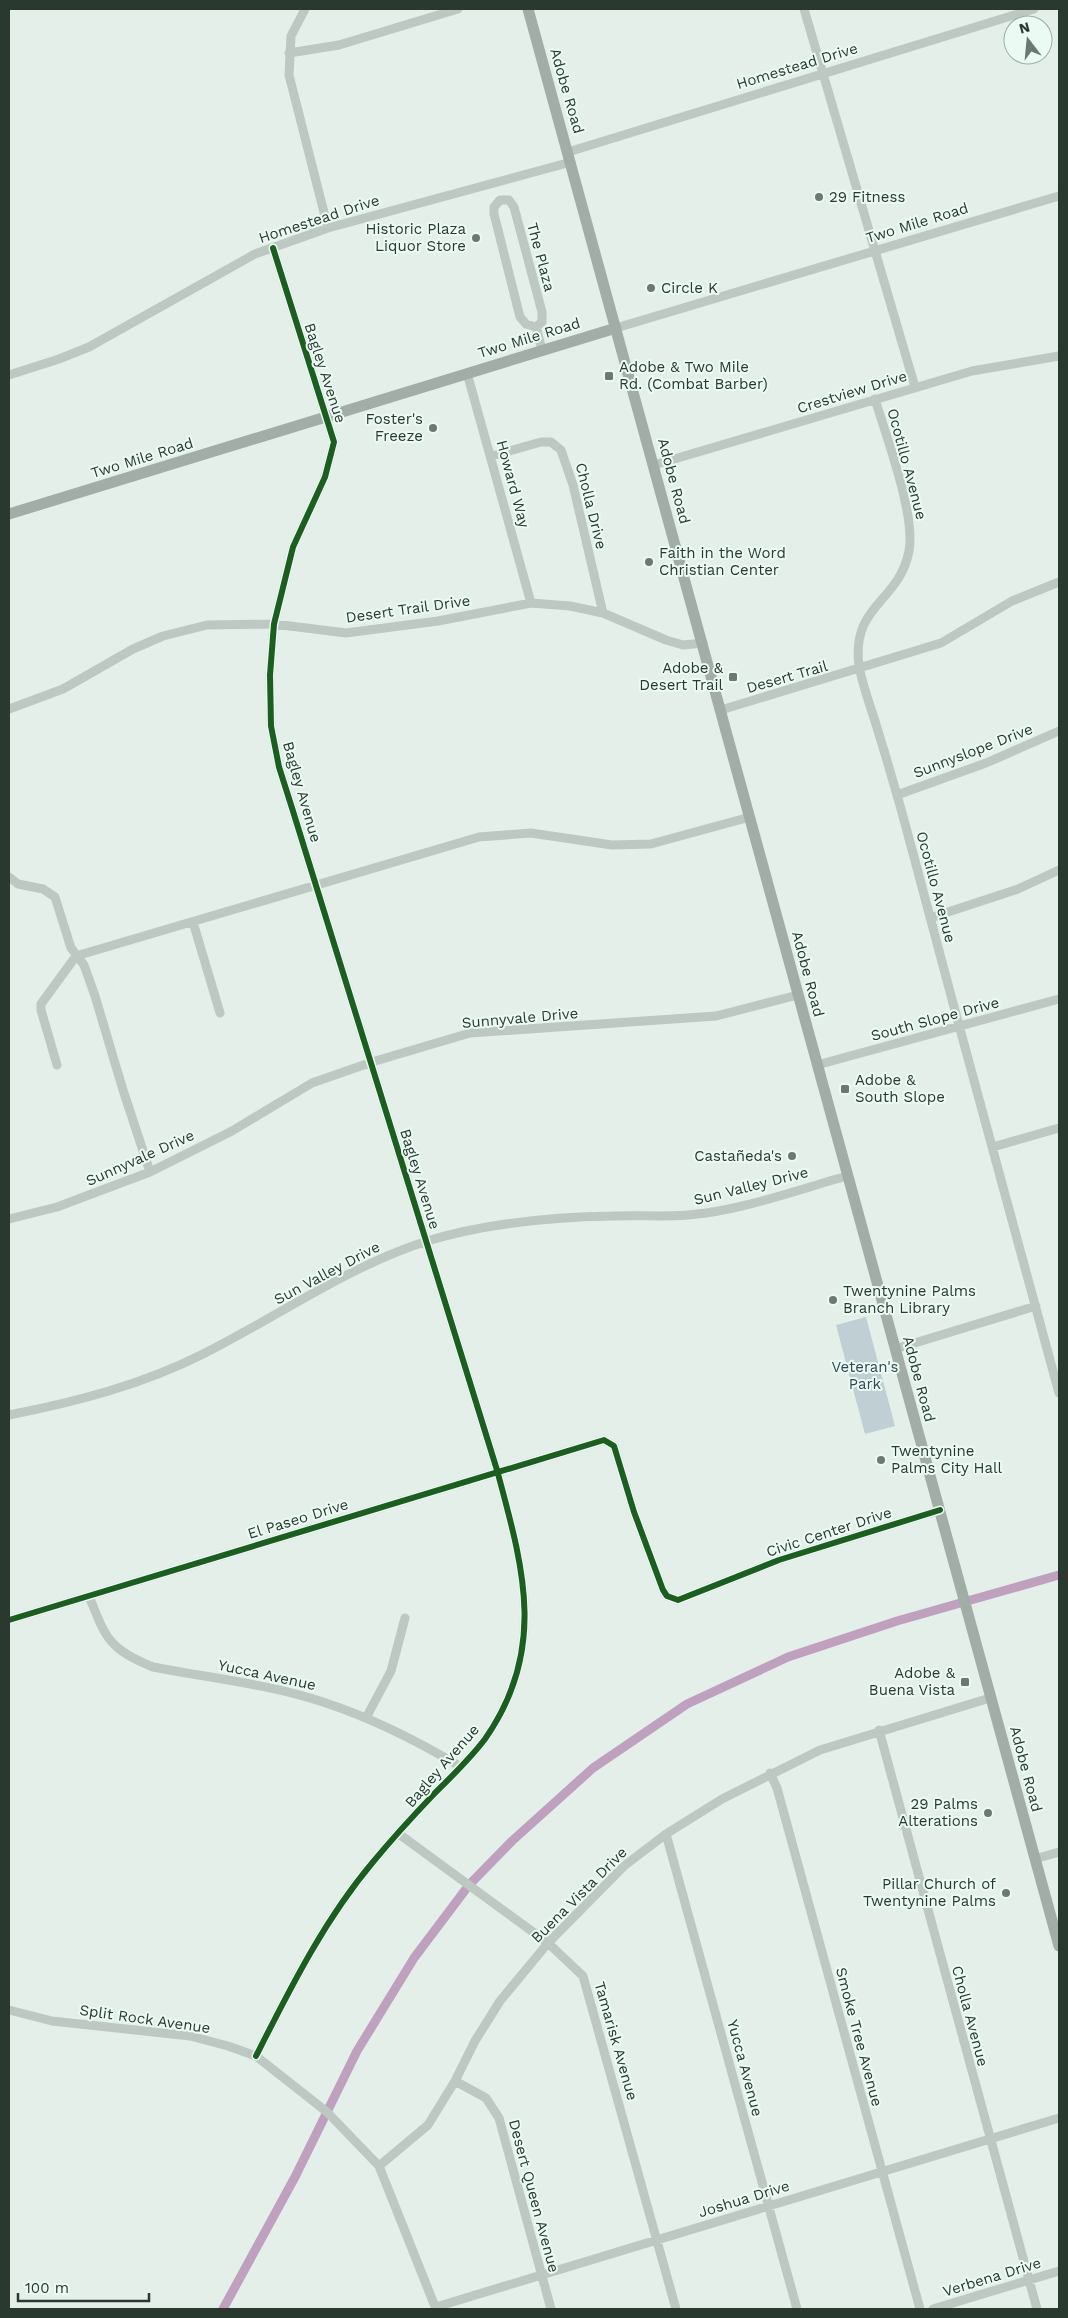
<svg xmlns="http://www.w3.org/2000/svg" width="1068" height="2318" font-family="'Work Sans',sans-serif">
  <rect width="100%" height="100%" fill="#e4efea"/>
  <!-- green -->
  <path fill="#bfcfd4" d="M866,1317l29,109 -30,8 -29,-109z"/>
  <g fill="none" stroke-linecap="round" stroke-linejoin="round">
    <!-- canal -->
    <path stroke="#bfa1bf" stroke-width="9" d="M223,2309l72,-132 62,-126 57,-93 55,-73 43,-44 81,-73 94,-64 101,-47 109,-36 162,-46"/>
    <!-- minor -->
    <path stroke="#bdc8c2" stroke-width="9" d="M305,9l-14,27 -2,39 39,153
      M804,9l111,378
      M289,53l50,-8 119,-36
      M568,152l466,-143
      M500,200h9l5,7 28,105v10l-6,5 -10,-3 -6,-7 -26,-103v-7z
      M536,327l6,23
      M616,328l443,-132
      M467,373l64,230
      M9,375l50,-16 30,-12 166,-93 73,-26 243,-66
      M875,399c11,37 41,117 34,152 -10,52 -58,53 -50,115 4,22 13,44 19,65 13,42 25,84 36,126 47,179 97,357 145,536
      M492,456l49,-14h10l10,8 12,35 30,128
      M654,465l318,-94 87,-15
      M9,709l54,-20 70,-40 30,-13 44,-11 67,-1 72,9 92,-12 93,-18 39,3 33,7 63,27 17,5 20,-2
      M721,710l220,-67 71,-42 47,-19
      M897,795l89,-32 73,-32
      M9,877l9,7 25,5 12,8 16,51 13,17 11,31 28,94 27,82
      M930,918l88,-29 41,-19
      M193,922l27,91
      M57,1065l-16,-55v-6l35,-48 403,-119 52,-4 81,12 39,-1 99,-27
      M817,1065l242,-66
      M993,1147l66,-19
      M9,1219l48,-12 93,-35 82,-41 80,-48 60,-21 98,-29 246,-17 82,-21
      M895,1349l141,-43
      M9,1415c66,-13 133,-30 194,-61 74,-37 142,-86 221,-112 61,-19 126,-25 189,-26 25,-1 50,1 75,-1 49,-3 112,-26 159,-39
      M89,1596c17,43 20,53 64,71 57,11 115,17 170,35 49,16 93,38 138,65
      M9,1620l595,-180 10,6 20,66 29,78 4,6 11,4 101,-40 161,-50
      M366,1718l25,-47 14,-53
      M879,1730l158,579
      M770,1773l7,15 143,521
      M399,1834l149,109 35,33 93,333
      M666,1834l131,475
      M1035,1859l24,-7
      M9,2010l43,11 138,15 38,10 28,10 71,56 52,54 57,143
      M256,2056c34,-67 68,-136 117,-194 19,-23 40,-46 61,-68 17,-17 36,-35 51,-55 63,-90 38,-172 12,-269l-205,-662 -13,-41 -8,-41 -1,-51 4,-51 19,-77 32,-70 9,-35 -61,-194
      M455,2081l31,17 13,20 52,191
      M379,2166l49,-41 27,-44 20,-40 25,-40 48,-58 76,-77 42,-32 56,-35 98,-49 170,-52
      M436,2307l623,-189
      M933,2309l126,-38"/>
    <!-- major -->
    <path stroke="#a2ada7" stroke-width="11" d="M528,9l531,1937
      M9,514l607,-186"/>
    <!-- cycleway casing -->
    <g stroke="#ecfaf4" stroke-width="9">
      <path id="cycleway" d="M9,1620l595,-180 10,6 20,66 29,78 4,6 11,4 101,-40 161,-50
        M256,2056c34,-67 68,-136 117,-194 19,-23 40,-46 61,-68 17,-17 36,-35 51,-55 63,-90 38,-172 12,-269l-205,-662 -13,-41 -8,-41 -1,-51 4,-51 19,-77 32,-70 9,-35 -61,-194"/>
    </g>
    <!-- cycleway -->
    <use href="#cycleway" stroke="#1b5e20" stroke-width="6"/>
  </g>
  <!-- markers -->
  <g fill="#6b7971" stroke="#ecfaf4" stroke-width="2">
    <circle cx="819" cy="197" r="5"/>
    <circle cx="476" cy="238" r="5"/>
    <circle cx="651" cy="288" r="5"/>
    <rect x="604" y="371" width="10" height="10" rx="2.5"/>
    <circle cx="433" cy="428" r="5"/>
    <circle cx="649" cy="562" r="5"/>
    <rect x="728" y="672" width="10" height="10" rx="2.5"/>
    <rect x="840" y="1084" width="10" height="10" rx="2.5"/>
    <circle cx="792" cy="1156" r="5"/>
    <circle cx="833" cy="1300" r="5"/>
    <circle cx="881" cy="1460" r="5"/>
    <rect x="960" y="1677" width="10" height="10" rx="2.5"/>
    <circle cx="988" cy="1813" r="5"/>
    <circle cx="1006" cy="1893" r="5"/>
  </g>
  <g text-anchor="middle" stroke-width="4" stroke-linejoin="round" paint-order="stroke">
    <!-- street labels -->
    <g font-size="15" fill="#2a3930" stroke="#ecfaf4">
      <text transform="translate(797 66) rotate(-17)" y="5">Homestead Drive</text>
      <text transform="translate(567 91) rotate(74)" y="5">Adobe Road</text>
      <text transform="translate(319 219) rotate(-18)" y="5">Homestead Drive</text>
      <text transform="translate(917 223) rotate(-17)" y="5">Two Mile Road</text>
      <text transform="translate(541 257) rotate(75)" y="5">The Plaza</text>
      <text transform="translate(529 338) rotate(-17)" y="5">Two Mile Road</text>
      <text transform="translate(325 373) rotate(72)" y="5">Bagley Avenue</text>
      <text transform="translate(852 392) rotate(-17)" y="5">Crestview Drive</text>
      <text transform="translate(142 458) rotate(-17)" y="5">Two Mile Road</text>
      <text transform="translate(907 464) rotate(75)" y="5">Ocotillo Avenue</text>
      <text transform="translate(674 481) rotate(75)" y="5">Adobe Road</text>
      <text transform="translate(513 484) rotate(75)" y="5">Howard Way</text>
      <text transform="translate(591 506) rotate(76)" y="5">Cholla Drive</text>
      <text transform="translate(408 609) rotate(-8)" y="5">Desert Trail Drive</text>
      <text transform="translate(787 677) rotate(-16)" y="5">Desert Trail</text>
      <text transform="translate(973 751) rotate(-21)" y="5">Sunnyslope Drive</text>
      <text transform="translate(302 792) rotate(74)" y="5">Bagley Avenue</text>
      <text transform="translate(936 887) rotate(75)" y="5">Ocotillo Avenue</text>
      <text transform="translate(808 974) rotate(75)" y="5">Adobe Road</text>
      <text transform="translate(520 1018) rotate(-5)" y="5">Sunnyvale Drive</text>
      <text transform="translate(935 1019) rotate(-15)" y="5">South Slope Drive</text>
      <text transform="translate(140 1158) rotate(-24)" y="5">Sunnyvale Drive</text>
      <text transform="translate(420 1179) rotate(73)" y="5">Bagley Avenue</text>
      <text transform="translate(751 1186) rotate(-14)" y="5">Sun Valley Drive</text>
      <text transform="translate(327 1273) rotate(-28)" y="5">Sun Valley Drive</text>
      <text transform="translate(919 1379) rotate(75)" y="5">Adobe Road</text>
      <text transform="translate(298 1519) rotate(-17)" y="5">El Paseo Drive</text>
      <text transform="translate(829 1532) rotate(-18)" y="5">Civic Center Drive</text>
      <text transform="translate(267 1675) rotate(12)" y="5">Yucca Avenue</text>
      <text transform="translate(442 1766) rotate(-49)" y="5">Bagley Avenue</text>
      <text transform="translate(1026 1769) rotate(75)" y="5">Adobe Road</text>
      <text transform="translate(579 1895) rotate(-45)" y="5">Buena Vista Drive</text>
      <text transform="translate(970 2016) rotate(75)" y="5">Cholla Avenue</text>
      <text transform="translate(145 2019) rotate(8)" y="5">Split Rock Avenue</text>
      <text transform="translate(859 2037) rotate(75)" y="5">Smoke Tree Avenue</text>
      <text transform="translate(616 2041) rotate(74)" y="5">Tamarisk Avenue</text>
      <text transform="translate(745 2068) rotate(75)" y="5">Yucca Avenue</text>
      <text transform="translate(534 2196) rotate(75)" y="5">Desert Queen Avenue</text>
      <text transform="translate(744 2199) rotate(-17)" y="5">Joshua Drive</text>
      <text transform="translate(992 2277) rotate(-17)" y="5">Verbena Drive</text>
    </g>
    <!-- poi labels -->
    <g font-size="15" fill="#2a3930" stroke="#ecfaf4" text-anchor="start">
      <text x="829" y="202">29 Fitness</text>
      <text x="466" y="234" text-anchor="end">Historic Plaza<tspan x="466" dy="17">Liquor Store</tspan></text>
      <text x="661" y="293">Circle K</text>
      <text x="619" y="372">Adobe &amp; Two Mile<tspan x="619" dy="17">Rd. (Combat Barber)</tspan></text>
      <text x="423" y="424" text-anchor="end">Foster's<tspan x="423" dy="17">Freeze</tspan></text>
      <text x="659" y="558">Faith in the Word<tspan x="659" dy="17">Christian Center</tspan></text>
      <text x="723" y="673" text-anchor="end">Adobe &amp;<tspan x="723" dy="17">Desert Trail</tspan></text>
      <text x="855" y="1085">Adobe &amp;<tspan x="855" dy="17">South Slope</tspan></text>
      <text x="782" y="1161" text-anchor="end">Castañeda's</text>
      <text x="843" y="1296">Twentynine Palms<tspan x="843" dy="17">Branch Library</tspan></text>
      <text x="891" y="1456">Twentynine<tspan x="891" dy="17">Palms City Hall</tspan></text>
      <text x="955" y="1678" text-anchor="end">Adobe &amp;<tspan x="955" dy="17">Buena Vista</tspan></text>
      <text x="978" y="1809" text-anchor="end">29 Palms<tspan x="978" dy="17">Alterations</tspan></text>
      <text x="996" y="1889" text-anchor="end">Pillar Church of<tspan x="996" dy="17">Twentynine Palms</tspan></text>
    </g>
    <!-- park labels -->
    <g font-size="15" fill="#2f4757" stroke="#ecfaf4">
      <text x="865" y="1372">Veteran's<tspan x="865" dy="17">Park</tspan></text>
    </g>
  </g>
  <!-- border -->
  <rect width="1068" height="2318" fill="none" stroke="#2a3930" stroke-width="20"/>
  <!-- north arrow -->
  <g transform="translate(1028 40) rotate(344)"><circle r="24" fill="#ecfaf4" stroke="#9eada6"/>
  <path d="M0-4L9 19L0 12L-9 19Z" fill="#6b7971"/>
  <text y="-8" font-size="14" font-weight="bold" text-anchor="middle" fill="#2a3930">N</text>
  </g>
  <!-- scale -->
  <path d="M18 2293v8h131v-8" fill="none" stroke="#2a3930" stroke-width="2.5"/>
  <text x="25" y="2293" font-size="15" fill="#2a3930" stroke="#ecfaf4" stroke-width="4" paint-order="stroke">100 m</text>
</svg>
